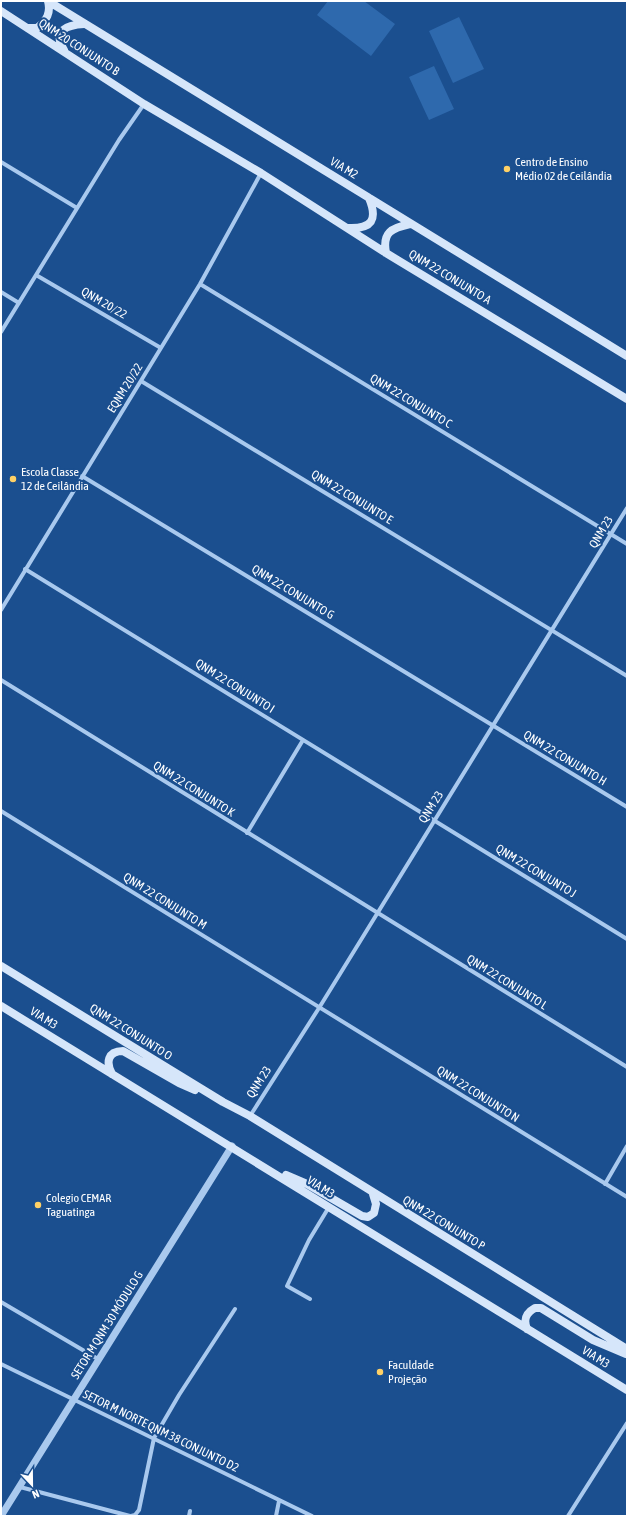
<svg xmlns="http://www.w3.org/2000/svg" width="628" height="1517" font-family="'Asap Condensed',sans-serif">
  <rect width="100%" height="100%" fill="#1b4f8f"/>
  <!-- green -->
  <path fill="#2e69ad" d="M328,1h36l31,23 -24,32 -54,-41z
    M459,17l25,52 -31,14 -24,-52z
    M434,66l20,43 -25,11 -20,-43z"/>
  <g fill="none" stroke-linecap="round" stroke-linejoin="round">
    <!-- minor -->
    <path stroke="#a9c9ee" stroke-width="4" d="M1,162l76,46
      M36,275l125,73
      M200,284l427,260
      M1,292l18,11
      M1,332l118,-192 25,-36
      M141,381l486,295
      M82,476l545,331
      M25,569l602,370
      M1,610l199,-326 61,-111
      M1,680l626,387
      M1,811l626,386
      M247,833l56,-93
      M250,1116l69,-108 308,-500
      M605,1184l22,-38
      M310,1299l-23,-13 22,-46 20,-33
      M1,1302l97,57
      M1,1364l311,152
      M20,1487l110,29
      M131,1516l4,-1 4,-5 15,-72 25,-43 56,-86
      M189,1516l1,-5
      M276,1516l3,-15
      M568,1516l59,-93"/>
    <!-- tertiary -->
    <path stroke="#a9c9ee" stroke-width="7" d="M1,1516l231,-370"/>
    <!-- secondary -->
    <path stroke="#d6e6fa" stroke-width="8" d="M48,1l579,355
      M1,11l143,93 117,69 125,80 241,146
      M29,28h8c10,-8 14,-15 11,-27
      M64,50c-12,-20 3,-25 20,-26
      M348,228c24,1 30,-8 21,-30
      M386,253c-4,-21 6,-25 24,-29
      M1,966l222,136 27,14 377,233
      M1,1006l626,384
      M112,1074c-6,-11 -5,-23 11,-23l56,32 16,7
      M286,1175l21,9 55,32 6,1 6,-4 2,-9 -3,-10
      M527,1329c-4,-10 -1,-16 8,-21h6l52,32 33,14"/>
  </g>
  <!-- markers -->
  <g fill="#ffd166" stroke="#1b4f8f" stroke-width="1.5">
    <circle cx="507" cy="169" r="4"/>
    <circle cx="13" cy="479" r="4"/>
    <circle cx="38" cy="1205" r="4"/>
    <circle cx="380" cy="1372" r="4"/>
  </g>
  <g text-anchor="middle" stroke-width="4" stroke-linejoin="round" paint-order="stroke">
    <!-- street labels -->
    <g font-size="12" fill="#fff" stroke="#1b4f8f">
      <text transform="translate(79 47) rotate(33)" y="4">QNM 20 CONJUNTO B</text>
      <text transform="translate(344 168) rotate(31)" y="4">VIA M2</text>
      <text transform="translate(450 277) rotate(31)" y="4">QNM 22 CONJUNTO A</text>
      <text transform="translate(104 303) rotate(30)" y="4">QNM 20/22</text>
      <text transform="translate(125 388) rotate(-58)" y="4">EQNM 20/22</text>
      <text transform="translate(411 401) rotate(31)" y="4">QNM 22 CONJUNTO C</text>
      <text transform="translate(352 497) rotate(31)" y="4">QNM 22 CONJUNTO E</text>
      <text transform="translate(601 532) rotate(-59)" y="4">QNM 23</text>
      <text transform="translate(293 592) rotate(31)" y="4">QNM 22 CONJUNTO G</text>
      <text transform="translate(235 686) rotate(32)" y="4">QNM 22 CONJUNTO I</text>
      <text transform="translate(565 758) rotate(31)" y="4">QNM 22 CONJUNTO H</text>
      <text transform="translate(194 789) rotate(32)" y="4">QNM 22 CONJUNTO K</text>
      <text transform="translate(431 807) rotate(-58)" y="4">QNM 23</text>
      <text transform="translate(536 871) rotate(31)" y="4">QNM 22 CONJUNTO J</text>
      <text transform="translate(165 901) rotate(32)" y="4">QNM 22 CONJUNTO M</text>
      <text transform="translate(507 982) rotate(32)" y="4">QNM 22 CONJUNTO L</text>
      <text transform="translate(44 1018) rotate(32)" y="4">VIA M3</text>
      <text transform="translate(131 1032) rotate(32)" y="4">QNM 22 CONJUNTO O</text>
      <text transform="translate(259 1082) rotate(-57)" y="4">QNM 23</text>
      <text transform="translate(478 1094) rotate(32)" y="4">QNM 22 CONJUNTO N</text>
      <text transform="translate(321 1187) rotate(32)" y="4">VIA M3</text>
      <text transform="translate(444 1223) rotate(31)" y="4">QNM 22 CONJUNTO P</text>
      <text transform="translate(107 1325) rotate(-58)" y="4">SETOR M QNM 30 MÓDULO G</text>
      <text transform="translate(596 1357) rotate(32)" y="4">VIA M3</text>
      <text transform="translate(161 1431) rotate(26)" y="4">SETOR M NORTE QNM 38 CONJUNTO D2</text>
    </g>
    <!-- poi labels -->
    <g font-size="12" fill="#fff" stroke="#1b4f8f" text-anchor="start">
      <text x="515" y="166">Centro de Ensino<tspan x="515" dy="14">Médio 02 de Ceilândia</tspan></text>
      <text x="21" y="476">Escola Classe<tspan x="21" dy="14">12 de Ceilândia</tspan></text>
      <text x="46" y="1202">Colegio CEMAR<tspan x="46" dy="14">Taguatinga</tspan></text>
      <text x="388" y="1369">Faculdade<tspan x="388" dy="14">Projeção</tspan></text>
    </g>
  </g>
  <!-- border -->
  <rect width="628" height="1517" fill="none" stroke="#ffffff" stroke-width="4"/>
  <!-- north arrow -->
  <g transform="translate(32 1485) rotate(158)" stroke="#1b4f8f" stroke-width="3" paint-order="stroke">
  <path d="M0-3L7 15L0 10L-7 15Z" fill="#ffffff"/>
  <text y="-6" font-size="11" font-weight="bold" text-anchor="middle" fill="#ffffff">N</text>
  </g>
</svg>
